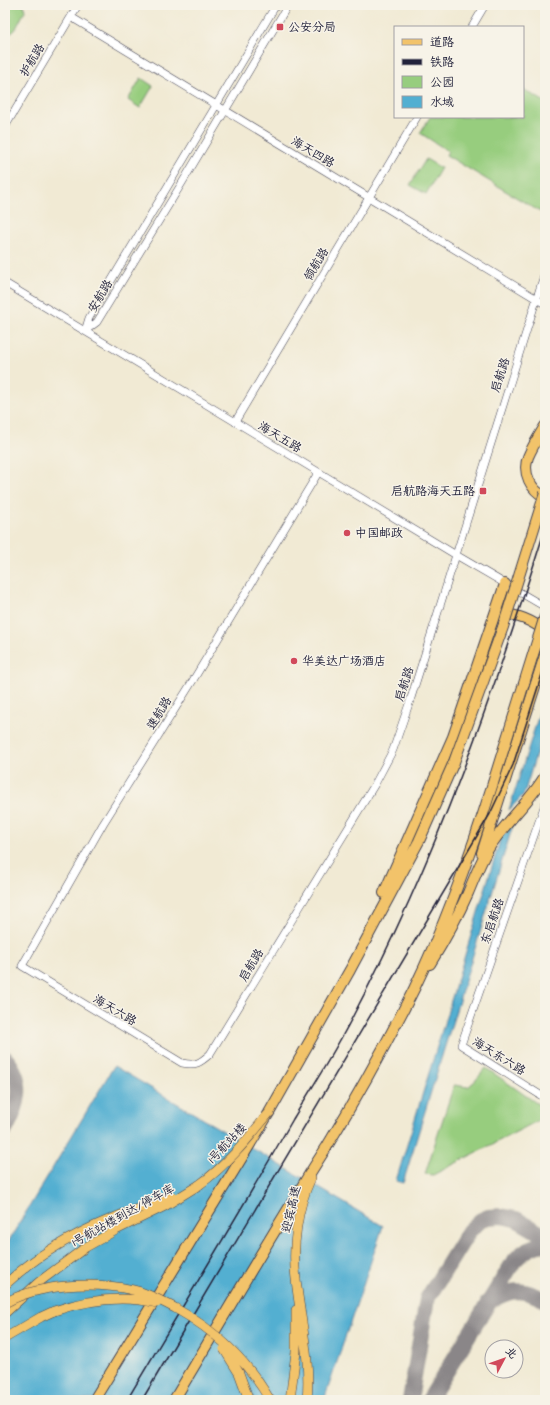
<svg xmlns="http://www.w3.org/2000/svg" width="550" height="1405" font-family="'Architects Daughter','LXGW WenKai TC',sans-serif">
  <rect width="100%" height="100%" fill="#f7f3e8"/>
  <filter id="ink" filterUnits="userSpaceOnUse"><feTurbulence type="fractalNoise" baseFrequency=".025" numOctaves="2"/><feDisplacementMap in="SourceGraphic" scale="8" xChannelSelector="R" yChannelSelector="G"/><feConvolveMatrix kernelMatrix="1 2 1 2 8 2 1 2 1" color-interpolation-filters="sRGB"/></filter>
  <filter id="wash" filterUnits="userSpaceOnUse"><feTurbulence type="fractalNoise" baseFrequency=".012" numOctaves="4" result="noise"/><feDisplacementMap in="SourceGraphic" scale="16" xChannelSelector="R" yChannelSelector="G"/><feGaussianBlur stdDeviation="0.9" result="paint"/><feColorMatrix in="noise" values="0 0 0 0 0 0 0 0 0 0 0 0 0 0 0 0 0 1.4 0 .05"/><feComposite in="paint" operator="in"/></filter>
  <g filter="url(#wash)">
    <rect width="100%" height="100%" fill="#f1ead4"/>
    <!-- green -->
    <path fill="#97cd7e" stroke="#5c785c" d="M5,5h19l1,6 -10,19 -10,8z
      M141,78l12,8 -13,22 -12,-8z
      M523,89l22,13v101l-3,10 -96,-58 2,-4 -28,-18 10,-16h93z
      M426,159l15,9 -15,26 -16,-9z
      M486,1068l59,41v8l-112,58 -8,-1 29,-89 14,2 7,-6z"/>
    <!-- water -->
    <path fill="#53afd1" stroke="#3a6886" d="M545,695v30l-21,69 -15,16z
      M513,825l-110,358 -7,-2 105,-344z
      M114,1066l269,160 -59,174h-319v-153z"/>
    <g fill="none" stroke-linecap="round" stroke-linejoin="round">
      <!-- taxiway -->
      <path stroke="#8a8688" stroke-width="16" d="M5,1058c21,23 14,48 0,72
        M488,1302c23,-13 33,-15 57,-2
        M410,1400l17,-101 42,-68 12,-11 7,-3 13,-1 15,3 29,17
        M429,1400l85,-139c9,-10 18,-16 31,-17"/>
    </g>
  </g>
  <g filter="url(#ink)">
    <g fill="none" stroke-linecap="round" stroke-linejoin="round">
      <!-- minor casing -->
      <g stroke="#414052" stroke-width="8">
        <path id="minor" d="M71,17l474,287
          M472,27l13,-22
          M5,127l73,-122
          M5,283l451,272 89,52
          M85,331l12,-9 85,-139 106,-178
          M85,331l4,-13 187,-313
          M235,422l182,-305
          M318,473l-126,209 -89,142 -81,142 160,97c14,3 18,0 28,-9l165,-270 18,-34 18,-52 134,-426
          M545,804l-84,241 84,53"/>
      </g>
      <!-- major casing -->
      <g stroke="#414052" stroke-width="10">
        <path id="major" d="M5,1285c30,-29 67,-50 106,-66 20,-9 41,-14 61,-22
          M5,1313l34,-31 47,-35 30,-17 49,-24 34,-21
          M5,1338l36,-21 13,-6
          M290,1400l6,-48v-42
          M307,1400c4,-41 -7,-81 -11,-121 -4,-33 1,-71 15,-101"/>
      </g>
      <!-- highway casing -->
      <g stroke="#414052" stroke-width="12">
        <path id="highway" d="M545,426c-6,10 -13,21 -17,31 -6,16 3,33 17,40
          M500,615c13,-3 36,7 45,17
          M482,853l63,-198
          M384,893l69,-156 52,-153
          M430,964c14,-23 27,-46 38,-71 6,-14 11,-28 19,-42 16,-27 42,-48 58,-75
          M94,1400l175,-287 81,-143 69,-129 35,-79
          M174,1400c42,-70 83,-141 126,-210 8,-14 17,-28 26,-42 31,-51 61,-105 88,-159 32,-66 57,-136 79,-206"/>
      </g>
      <!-- minor -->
      <use href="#minor" stroke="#fff" stroke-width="7"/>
      <!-- major -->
      <use href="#major" stroke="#f2c36a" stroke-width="9"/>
      <!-- highway -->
      <use href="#highway" stroke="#f2c36a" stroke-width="10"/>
      <!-- rail -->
      <path stroke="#22223b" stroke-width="1.5" d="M127,1400c55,-93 112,-186 166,-281 21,-35 43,-69 61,-105 82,-155 139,-318 191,-485
        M142,1400l348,-586 23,-49 32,-100"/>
      <!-- major-bridge casing -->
      <g stroke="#414052" stroke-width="10" stroke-linecap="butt">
        <path id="major-bridge" d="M199,1185c28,-20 48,-45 70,-72
          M5,1303c19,-11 40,-15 61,-17 22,-2 45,-1 67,4 15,3 28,11 42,18 41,23 71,51 95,92
          M54,1311c33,-11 68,-16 103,-8
          M224,1349l15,24 10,27"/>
      </g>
      <!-- highway-bridge casing -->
      <g stroke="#414052" stroke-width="12" stroke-linecap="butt">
        <path id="highway-bridge" d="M454,762l49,-135 42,-134
          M493,783l52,-167"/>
      </g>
      <!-- major-bridge -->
      <use href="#major-bridge" stroke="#f2c36a" stroke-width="9"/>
      <!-- highway-bridge -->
      <use href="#highway-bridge" stroke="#f2c36a" stroke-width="10"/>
    </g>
  </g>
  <!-- markers -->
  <g fill="#d1495b" stroke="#f7f3e8" stroke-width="1.5">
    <rect x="276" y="23" width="8" height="8" rx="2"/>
    <rect x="479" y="487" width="8" height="8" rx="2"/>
    <circle cx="347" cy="533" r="4"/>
    <circle cx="294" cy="661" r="4"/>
  </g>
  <g text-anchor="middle" stroke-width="3" stroke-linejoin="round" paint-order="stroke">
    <!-- poi labels -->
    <g font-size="12" fill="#22223b" stroke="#f7f3e8" text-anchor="start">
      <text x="288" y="31">公安分局</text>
      <text x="475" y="495" text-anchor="end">启航路海天五路</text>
      <text x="355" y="537">中国邮政</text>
      <text x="302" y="665">华美达广场酒店</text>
    </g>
    <!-- street labels -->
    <g font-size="12" fill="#22223b" stroke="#f7f3e8">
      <text transform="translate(32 60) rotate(-59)" y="4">护航路</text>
      <text transform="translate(313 152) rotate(31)" y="4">海天四路</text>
      <text transform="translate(316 264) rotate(-59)" y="4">领航路</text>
      <text transform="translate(100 296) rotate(-59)" y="4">安航路</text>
      <text transform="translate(500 375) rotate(-72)" y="4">启航路</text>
      <text transform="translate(280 437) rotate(31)" y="4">海天五路</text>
      <text transform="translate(404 684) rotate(-72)" y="4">启航路</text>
      <text transform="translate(159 713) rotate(-59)" y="4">速航路</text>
      <text transform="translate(492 921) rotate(-71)" y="4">东启航路</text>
      <text transform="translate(251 965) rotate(-59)" y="4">启航路</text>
      <text transform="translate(115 1010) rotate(31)" y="4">海天六路</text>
      <text transform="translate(499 1056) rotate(32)" y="4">海天东六路</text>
      <text transform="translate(227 1143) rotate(-47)" y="4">1号航站楼</text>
      <text transform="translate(291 1209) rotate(-77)" y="4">迎宾高速</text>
      <text transform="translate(123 1215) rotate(-29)" y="4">1号航站楼到达/停车库</text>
    </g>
  </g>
  <!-- margin -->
  <rect width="550" height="1405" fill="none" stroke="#f7f3e8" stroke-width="20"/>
  <!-- legend -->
  <rect x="394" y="26" width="130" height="92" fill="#f7f3e8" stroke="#a29fa3"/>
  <rect x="402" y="39" width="20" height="6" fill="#f2c36a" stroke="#a29fa3"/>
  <text x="430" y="46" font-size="12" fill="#22223b">道路</text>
  <rect x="402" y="59" width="20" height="6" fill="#22223b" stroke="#a29fa3"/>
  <text x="430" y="66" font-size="12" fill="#22223b">铁路</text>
  <rect x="402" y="76" width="20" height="12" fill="#97cd7e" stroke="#a29fa3"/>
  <text x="430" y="86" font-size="12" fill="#22223b">公园</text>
  <rect x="402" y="96" width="20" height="12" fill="#53afd1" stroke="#a29fa3"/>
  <text x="430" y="106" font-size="12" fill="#22223b">水域</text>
  <!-- north arrow -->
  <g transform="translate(504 1359) rotate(49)"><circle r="19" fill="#f7f3e8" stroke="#a29fa3"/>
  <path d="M0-3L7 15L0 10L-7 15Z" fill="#d1495b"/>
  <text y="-6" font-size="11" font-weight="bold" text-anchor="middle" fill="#22223b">北</text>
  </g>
</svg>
